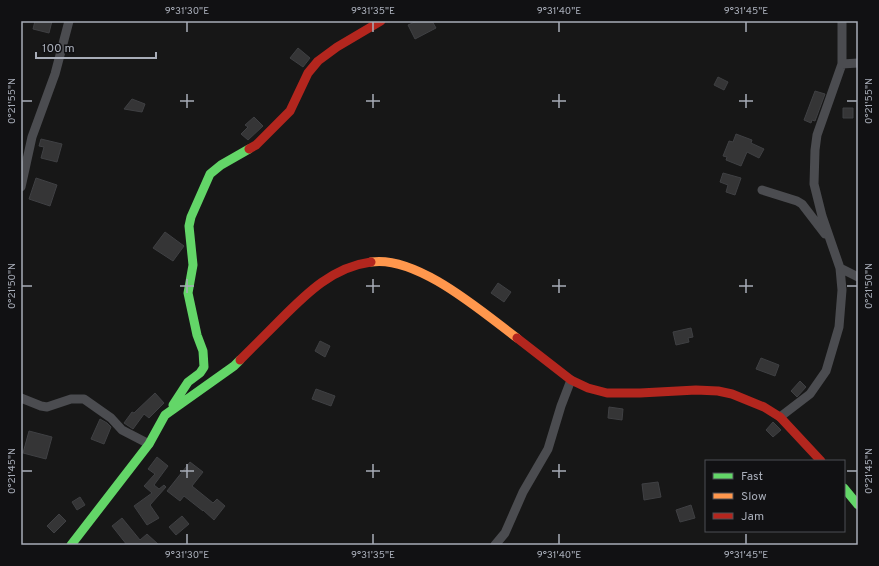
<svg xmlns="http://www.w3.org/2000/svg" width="879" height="566" font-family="Overpass,sans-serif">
  <rect width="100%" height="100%" fill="#171717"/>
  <!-- building -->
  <path fill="#353536" stroke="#3f4043" d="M35,21h17l-3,12 -16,-4z
    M417,21h15l4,7 -21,11 -7,-14z
    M298,48l12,10 -7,9 -13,-9z
    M718,77l10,5 -4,8 -10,-5z
    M815,91l10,3 -10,27 -3,-1 -1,3 -7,-3z
    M132,99l13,5 -3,8 -18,-3z
    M843,108h10v10h-10z
    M254,117l9,9 -15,14 -7,-6 7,-7 -3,-2z
    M736,134l16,6 -1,3 13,6 -5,9 -12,-6 -6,14 -15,-6 1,-3 -4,-1 6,-15 4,1z
    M41,139l21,5 -5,18 -16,-4 3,-11 -5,-1z
    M723,173l18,5 -6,17 -9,-3 2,-7 -8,-3z
    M36,178l21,7 -7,21 -21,-7z
    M165,232l19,14 -11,15 -20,-13z
    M498,283l13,9 -7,10 -13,-9z
    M691,328l2,9 -5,1 1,4 -13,3 -3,-13z
    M320,341l10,5 -5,11 -10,-6z
    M761,358l18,7 -4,11 -19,-7z
    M800,381l6,6 -9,10 -6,-6z
    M316,389l19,7 -4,10 -19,-7z
    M155,393l9,10 -15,15 -5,-4 -11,15 -9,-6 8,-11 2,1z
    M609,407l14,2 -1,11 -14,-2z
    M100,419l7,4 4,4 -7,17 -13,-5z
    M773,422l8,8 -8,7 -7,-7z
    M29,431l23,6 -6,22 -23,-6z
    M157,457l11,9 -14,19 5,4 5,-4 2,2 -16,18 9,13 -12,7 -13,-19 18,-13 -8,-7 11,-12 -7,-5z
    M190,462l13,10 -11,14 21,17 4,-4 8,7 -11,14 -11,-10v1l-19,-15 -4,5 -13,-10z
    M658,482l3,15 -17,3 -2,-16z
    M80,497l5,8 -8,5 -5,-8z
    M691,505l4,13 -15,4 -4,-12z
    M59,514l7,7 -12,12 -7,-7z
    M182,516l7,8 -13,11 -7,-8z
    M122,518l18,22 7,-6 12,11h-32l-15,-19z"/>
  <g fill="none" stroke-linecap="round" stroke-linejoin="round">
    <!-- street -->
    <path stroke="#4b4c50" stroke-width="9" d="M842,64l16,-1
      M21,187l11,-50 23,-63 14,-53
      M762,190l35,11 5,3 23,30
      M840,268l18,9
      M21,398l20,8 6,1 24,-8h13l27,19 11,12 27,14
      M780,417l30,-23 16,-23 13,-44 3,-37 -2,-22 -18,-52 -8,-32 1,-34 2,-15 25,-71v-43
      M495,545l10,-12 18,-41 25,-43 13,-43 10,-26"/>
    <!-- fast -->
    <path stroke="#63d668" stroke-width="9" d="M173,405l15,-23 12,-9 4,-6 -1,-16 -6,-16 -9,-42 5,-28 -4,-39 2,-9 19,-43 11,-9 28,-16
      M844,488l14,17
      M71,545l78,-101 16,-29 69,-49 6,-6"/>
    <!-- slow -->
    <path stroke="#ff974d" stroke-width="9" d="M371,262c46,-7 110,49 146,76"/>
    <!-- jam -->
    <path stroke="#b3261e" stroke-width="9" d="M249,149l7,-4 34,-34 18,-38 10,-12 19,-14 44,-26
      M517,338l54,42 17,8 19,5h33l56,-3 22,1 14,3 32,13 16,10 41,44
      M240,360c14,-14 28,-28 42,-42 25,-25 51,-51 89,-56"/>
  </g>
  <!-- ticks -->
  <path fill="none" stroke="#a8adb8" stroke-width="1.5" d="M187,22v10M373,22v10M559,22v10M746,22v10M187,94v14M373,94v14M559,94v14M746,94v14M22,101h10M180,101h14M366,101h14M552,101h14M739,101h14M847,101h10M187,279v14M373,279v14M559,279v14M746,279v14M22,286h10M180,286h14M366,286h14M552,286h14M739,286h14M847,286h10M187,464v14M373,464v14M559,464v14M22,471h10M180,471h14M366,471h14M552,471h14M847,471h10M187,534v10M373,534v10M559,534v10M746,534v10"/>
  <!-- border -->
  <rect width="879" height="566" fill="none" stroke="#111113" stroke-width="44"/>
  <!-- legend -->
  <rect x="705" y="460" width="140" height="72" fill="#111113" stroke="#4d4f55"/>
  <rect x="713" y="473" width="20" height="6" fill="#63d668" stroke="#4d4f55"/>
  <text x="741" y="480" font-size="12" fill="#a8adb8">Fast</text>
  <rect x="713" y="493" width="20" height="6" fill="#ff974d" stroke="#4d4f55"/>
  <text x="741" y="500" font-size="12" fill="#a8adb8">Slow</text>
  <rect x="713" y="513" width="20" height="6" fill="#b3261e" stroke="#4d4f55"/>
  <text x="741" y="520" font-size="12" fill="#a8adb8">Jam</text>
  <!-- scale -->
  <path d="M36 52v6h120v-6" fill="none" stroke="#a8adb8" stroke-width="2"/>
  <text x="42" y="52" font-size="12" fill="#a8adb8" stroke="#111113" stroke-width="3" paint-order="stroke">100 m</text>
  <rect x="22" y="22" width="835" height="522" fill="none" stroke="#a8adb8" stroke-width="1.5"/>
  <g font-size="10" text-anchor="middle" fill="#a8adb8">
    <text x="187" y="14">9°31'30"E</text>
    <text x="373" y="14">9°31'35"E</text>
    <text x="559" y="14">9°31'40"E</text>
    <text x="746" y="14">9°31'45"E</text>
    <text transform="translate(11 101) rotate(-90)" y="4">0°21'55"N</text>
    <text transform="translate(868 101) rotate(-90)" y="4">0°21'55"N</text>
    <text transform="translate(11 286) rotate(-90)" y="4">0°21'50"N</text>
    <text transform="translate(868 286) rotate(-90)" y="4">0°21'50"N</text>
    <text transform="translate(11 471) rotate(-90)" y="4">0°21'45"N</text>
    <text transform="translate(868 471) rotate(-90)" y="4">0°21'45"N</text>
    <text x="187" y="558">9°31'30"E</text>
    <text x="373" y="558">9°31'35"E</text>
    <text x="559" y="558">9°31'40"E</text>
    <text x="746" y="558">9°31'45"E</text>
  </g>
</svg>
